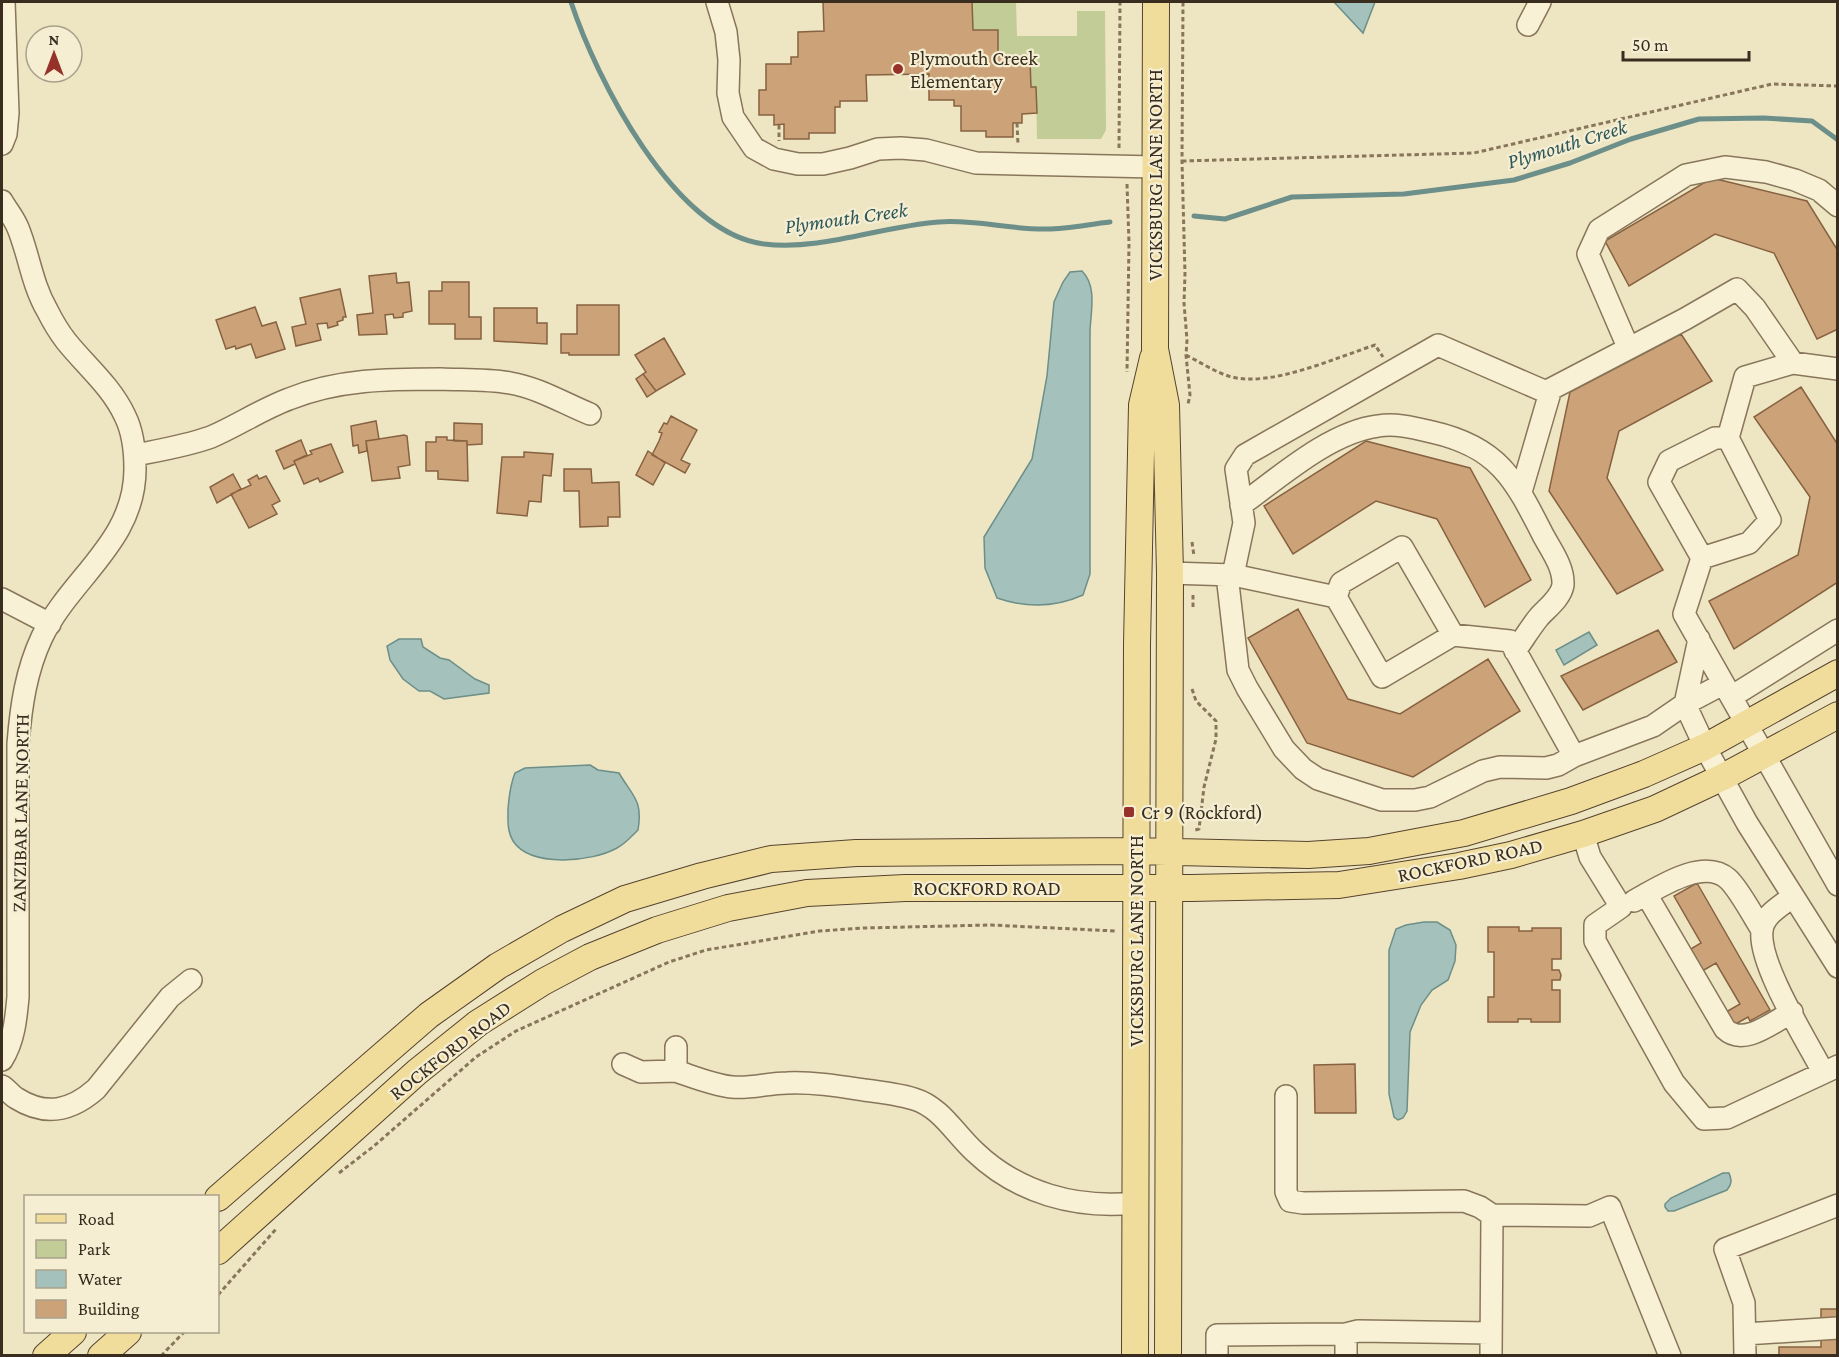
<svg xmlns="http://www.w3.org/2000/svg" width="1839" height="1357" font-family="'Crimson Pro',serif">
  <rect width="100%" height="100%" fill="#eee5c3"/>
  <!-- green -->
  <path fill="#c2cc97" d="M972,2h44l1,34h60v-25h28l1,119 -5,9h-64l-1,-52h-5l-1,-26h-25l-1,-5h-6v-26h-25z"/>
  <!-- water -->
  <path fill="#a5c1bb" stroke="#6c8f89" stroke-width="1.5" d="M1334,2h41l-12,31z
    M1082,271c15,15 9,39 8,60v243l-7,21c-29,13 -57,13 -86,3l-12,-30 -1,-31 48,-78 15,-83 7,-74 9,-20 7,-10z
    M1589,632l8,13 -33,20 -8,-15z
    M399,639h22l2,8 17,11 9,2 26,19 14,6v8l-45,6 -14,-8h-11l-16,-12 -13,-19 -3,-14z
    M590,765l8,5 21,3c14,24 24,27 19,57 -6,6 -13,14 -21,18 -25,14 -86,20 -104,-7 -6,-10 -5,-21 -5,-32 1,-13 2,-24 7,-36l10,-5z
    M1424,922h13l13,8 6,15 -1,16 -7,19 -16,10 -11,15 -11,27 -3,79 -4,7 -5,2 -4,-3 -5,-23v-144l7,-21 10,-4z
    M1723,1173h6c3,7 3,11 -2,17l-53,21h-6l-3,-4v-3l6,-6z"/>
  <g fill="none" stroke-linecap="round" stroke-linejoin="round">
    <!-- stream -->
    <path stroke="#6c8f89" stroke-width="5" d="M571,2c25,76 103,231 193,242 58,7 117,-18 175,-22 36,-3 72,8 108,7 21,0 43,-5 63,-7
      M1194,216l31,3 67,-22 112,-3 110,-14 56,-17 61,-24 68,-20 65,-1 48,3 26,19"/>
  </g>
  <!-- building -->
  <path fill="#cca279" stroke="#876240" stroke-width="1.5" d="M823,2h149l1,28h25v26h7v5h25l1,26h5l1,26 -15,1v9h-9v14h-27v-6h-25v-25h-7v-6h-25v-26l-63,1 1,26h-27v6h-5v26h-26v6h-25v-15l-10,1v-10h-15v-25h7v-26h25v-7h7v-25l26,-1z
    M1712,178l95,23 31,50v78l-21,10 -43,-86 -59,-19 -86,52 -24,-45z
    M396,273l1,10 12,-1 3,29 -9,2v4l-9,1 -1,-4 -8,1 2,19 -28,1 -2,-20 16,-2 -4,-37z
    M442,282h27v35h12v22h-26v-15h-26v-33h13z
    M340,289l6,28h-3v3l-6,2 1,3 -10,3 -1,-5 -10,1 4,16 -25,6 -4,-19 14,-3 -6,-26z
    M577,305h42v50h-50v-2h-8v-19h16z
    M255,307l7,19 14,-4 9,27 -29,9 -5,-14 -15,5 -1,-3 -9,3 -10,-29z
    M494,308h43v15h10v21l-53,-3z
    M1681,334l31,47 -93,50 -12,47 56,92 -46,24 -68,-103 21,-99z
    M664,338l21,36 -29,17 -13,-17 3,-2 -11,-17z
    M643,374l13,17 -9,6 -11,-18z
    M1801,387l37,58v137l-104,67 -25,-48 89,-46 12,-58 -56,-80z
    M671,416l26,14 -16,30 9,4 -5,9 -33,-18 7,-14 3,-8 -3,-1 5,-9 3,1z
    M376,421l3,18 -13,2 1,10 -8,2 -1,-8 -5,1 -2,-20z
    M454,423l28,1v20l-15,1v-4h-13z
    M404,435l3,1 3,29 -12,2 2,11 -28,3 -6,-40z
    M436,437h11v3l20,1 1,40 -30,-2v-8h-12v-29h10z
    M301,440l6,15 -13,6 1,3 -11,5 -8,-18z
    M1366,441l104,27 61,112 -46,27 -48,-88 -61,-18 -83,53 -29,-48z
    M331,444l12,28 -23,10 -2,-4 -14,6 -10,-23 18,-7 -2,-3z
    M648,451l17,12 -12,22 -17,-10z
    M524,452l29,2 -2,22 -8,-1 -2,27 -12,-1 -2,15 -30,-3 5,-56h22z
    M564,469h27l1,14 27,-1 1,35h-12v9l-28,1 -1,-36h-15z
    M233,474l8,15 -24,14 -7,-16z
    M257,475l2,4 7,-3 14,25 -8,4 5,9 -28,14 -18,-34 20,-9 -3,-5z
    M1298,609l50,90 52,15 88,-55 32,52 -107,66 -106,-34 -59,-105z
    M1658,630l19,32 -94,48 -22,-34z
    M1697,883l73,127 -20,11 -2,-4 -14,8 -8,-13 14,-8 -24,-41 -19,11 -13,-21 17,-10 -27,-47z
    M1488,927h31v4h13v-3h29v31h-9v11h7l2,5 -1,5h-8v10h8v32h-29v-3h-13v3h-30v-25h6v-45h-6z
    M1355,1064l1,49h-41l-1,-48z
    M1821,1309h17v47h-59v-9h42z"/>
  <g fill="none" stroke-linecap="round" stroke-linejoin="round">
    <!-- minor casing -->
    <g stroke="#88765a" stroke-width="24">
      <path id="minor" d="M717,2l9,30 3,28 -1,33 5,24 21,31 20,11 24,5h25l27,-6 28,-9 23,-1 25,2 50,13 180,4
        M1528,25l12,-23
        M2,144l4,-10 2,-21 -4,-111
        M2,201c5,9 12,17 16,27 11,27 14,56 29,82 5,10 12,22 19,31 20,25 45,45 59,75 8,16 10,36 10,53 0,73 -64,108 -93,168 -16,34 -21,69 -24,107v253c-2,22 -4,44 -16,63
        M1628,347l-40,-93 11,-24 87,-55 39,-8 41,5 29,8 24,10 19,16
        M1728,438l17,-61 48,-14 45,6
        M135,455c26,-5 51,-9 76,-18 26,-11 51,-28 78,-38 49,-20 100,-20 152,-20 23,1 46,0 69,4 29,5 53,20 80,31
        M1521,492l30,-103
        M1241,505c39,-28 89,-73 137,-79 18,-3 37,2 54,6 66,15 82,46 111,103 8,15 21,32 20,50 -2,13 -16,23 -24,32 -9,11 -16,23 -24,34
        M1702,558l47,-15 21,-23 -42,-82h-13l-46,23 -10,21 43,76 -18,56 154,271
        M1170,573l63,2 11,-52 -8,-54 9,-14 193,-110 106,46 7,-2 134,-70 52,-30 18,19 38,55
        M1227,575l11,95 9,18 37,61 19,20 15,10 64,21h33l15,-3 53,-26 17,-4 46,1 12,-3 16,-9
        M1233,575l103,22 46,80 71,-42 57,6 64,115 79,-30 32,-22 38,-20
        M1336,597l5,-14 61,-36 51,88
        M2,599l48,25
        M1699,639l-14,65 20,43 42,76 91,144
        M1731,697l107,-67
        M1583,834l7,23 31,50 -26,18v16l79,142 30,36 23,-1 111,-52
        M1646,894l79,135c19,18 48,-7 67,-17
        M1792,897c-11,9 -29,18 -30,34 -4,33 45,110 61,141
        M1634,901c24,-13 69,-44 94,-22 11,10 25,37 34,51
        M676,1047v24c18,6 37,14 56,16 18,2 37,-4 55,-4 27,-1 51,3 77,7 17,2 34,4 50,9 27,8 41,35 61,53 43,41 101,57 160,51
        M623,1064l18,8 35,-1
        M2,1086c5,3 9,9 14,12 30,19 55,13 80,-9l74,-92 21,-17
        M1286,1096v96l4,9 13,2 161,-2 16,6 12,8 97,1 21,-9 60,149
        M1346,1334v22
        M1745,1334l93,-6
        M1217,1356v-21l129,-1 12,-3 133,2
        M1491,1356l1,-141
        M1745,1356l-1,-53 -19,-54 113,-44"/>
    </g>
    <!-- major casing -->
    <g stroke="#56442e" stroke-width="28">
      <path id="major" d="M1156,2l-1,347 11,56 4,168 -2,783
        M218,1198l211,-183 69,-49 64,-37 63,-30 77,-23 69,-17 85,-6 279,-2 173,4 61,-4 95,-18 107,-32 73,-27 61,-27 133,-74
        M218,1251l199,-179 61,-49 65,-41 47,-25 67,-27 71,-22 79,-15 98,-5h286l148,-3 120,-19 52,-11 72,-21 72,-25 68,-32 115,-62
        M46,1356l27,-24
        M101,1356l27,-24
        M1135,1356l2,-712 5,-239 11,-47"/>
    </g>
    <!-- path -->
    <path stroke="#88765a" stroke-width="3" stroke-dasharray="4.5 3" stroke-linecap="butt" d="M1183,2l-1,159 3,113 -1,29 3,37 -1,15 4,40 -2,9
      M1017,123l1,22
      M779,125v16
      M1119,148l1,-146
      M1182,161l292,-8 298,-69 66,2
      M1127,184l2,59 -2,129
      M1186,355c14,7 30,18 46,22 40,10 103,-19 143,-32l8,12
      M1192,542l2,14
      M1193,607v-14
      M1192,689l4,12 20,20v18l-12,48 -5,42 -4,1
      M339,1173l35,-27 102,-89 40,-26 153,-69 37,-12 114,-19 44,-3 127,-3 124,6
      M218,1295l58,-66
      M161,1356l23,-24"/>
    <!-- minor -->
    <use href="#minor" stroke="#f9f1d6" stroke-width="21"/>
    <!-- major -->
    <use href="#major" stroke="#f1dd9b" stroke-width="26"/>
  </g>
  <!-- markers -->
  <g fill="#97322a" stroke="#f5eed3" stroke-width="2">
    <circle cx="898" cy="69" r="6"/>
    <rect x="1123" y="806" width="12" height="12" rx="3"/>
  </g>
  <g text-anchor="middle" stroke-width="4.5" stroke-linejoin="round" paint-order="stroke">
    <!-- poi labels -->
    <g font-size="20" fill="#382d1e" stroke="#f5eed3" text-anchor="start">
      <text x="910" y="65">Plymouth Creek<tspan x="910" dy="23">Elementary</tspan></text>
      <text x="1141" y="819">Cr 9 (Rockford)</text>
    </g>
    <!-- street labels -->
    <g font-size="20" fill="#382d1e" stroke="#f5eed3">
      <text transform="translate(1155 175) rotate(-90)" y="7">VICKSBURG LANE NORTH</text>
      <text transform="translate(20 813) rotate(-89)" y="7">ZANZIBAR LANE NORTH</text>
      <text transform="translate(1470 860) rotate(-12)" y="7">ROCKFORD ROAD</text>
      <text x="987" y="895">ROCKFORD ROAD</text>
      <text transform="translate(1136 941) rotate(-90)" y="7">VICKSBURG LANE NORTH</text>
      <text transform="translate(450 1050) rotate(-38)" y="7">ROCKFORD ROAD</text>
    </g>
    <!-- water labels -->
    <g font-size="21" font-style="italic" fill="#2d5758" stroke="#f5eed3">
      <text transform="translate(1567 144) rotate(-17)" y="7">Plymouth Creek</text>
      <text transform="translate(846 218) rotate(-8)" y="7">Plymouth Creek</text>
    </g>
  </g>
  <!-- border -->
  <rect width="1839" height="1357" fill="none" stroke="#382d1e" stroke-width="6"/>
  <!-- legend -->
  <rect x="24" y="1195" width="195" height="138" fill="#f5eed3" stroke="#a9a18b" stroke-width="1.5"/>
  <rect x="36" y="1214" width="30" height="9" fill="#f1dd9b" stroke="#a9a18b" stroke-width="1.5"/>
  <text x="78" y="1225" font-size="18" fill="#382d1e">Road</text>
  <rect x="36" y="1240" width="30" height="18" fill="#c2cc97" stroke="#a9a18b" stroke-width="1.5"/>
  <text x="78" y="1255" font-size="18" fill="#382d1e">Park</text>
  <rect x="36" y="1270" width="30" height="18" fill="#a5c1bb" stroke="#a9a18b" stroke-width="1.5"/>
  <text x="78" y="1285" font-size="18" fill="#382d1e">Water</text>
  <rect x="36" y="1300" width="30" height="18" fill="#cca279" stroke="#a9a18b" stroke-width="1.5"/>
  <text x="78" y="1315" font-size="18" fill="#382d1e">Building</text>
  <!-- north arrow -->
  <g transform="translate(54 54)"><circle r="28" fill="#f5eed3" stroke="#a9a18b" stroke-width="1.5"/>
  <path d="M0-4.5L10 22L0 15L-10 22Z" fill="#97322a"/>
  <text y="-9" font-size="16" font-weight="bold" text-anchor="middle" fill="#382d1e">N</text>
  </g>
  <!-- scale -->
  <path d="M1623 51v9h126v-9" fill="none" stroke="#382d1e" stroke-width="3"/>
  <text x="1632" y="51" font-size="18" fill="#382d1e" stroke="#f5eed3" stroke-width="4.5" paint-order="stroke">50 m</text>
</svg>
